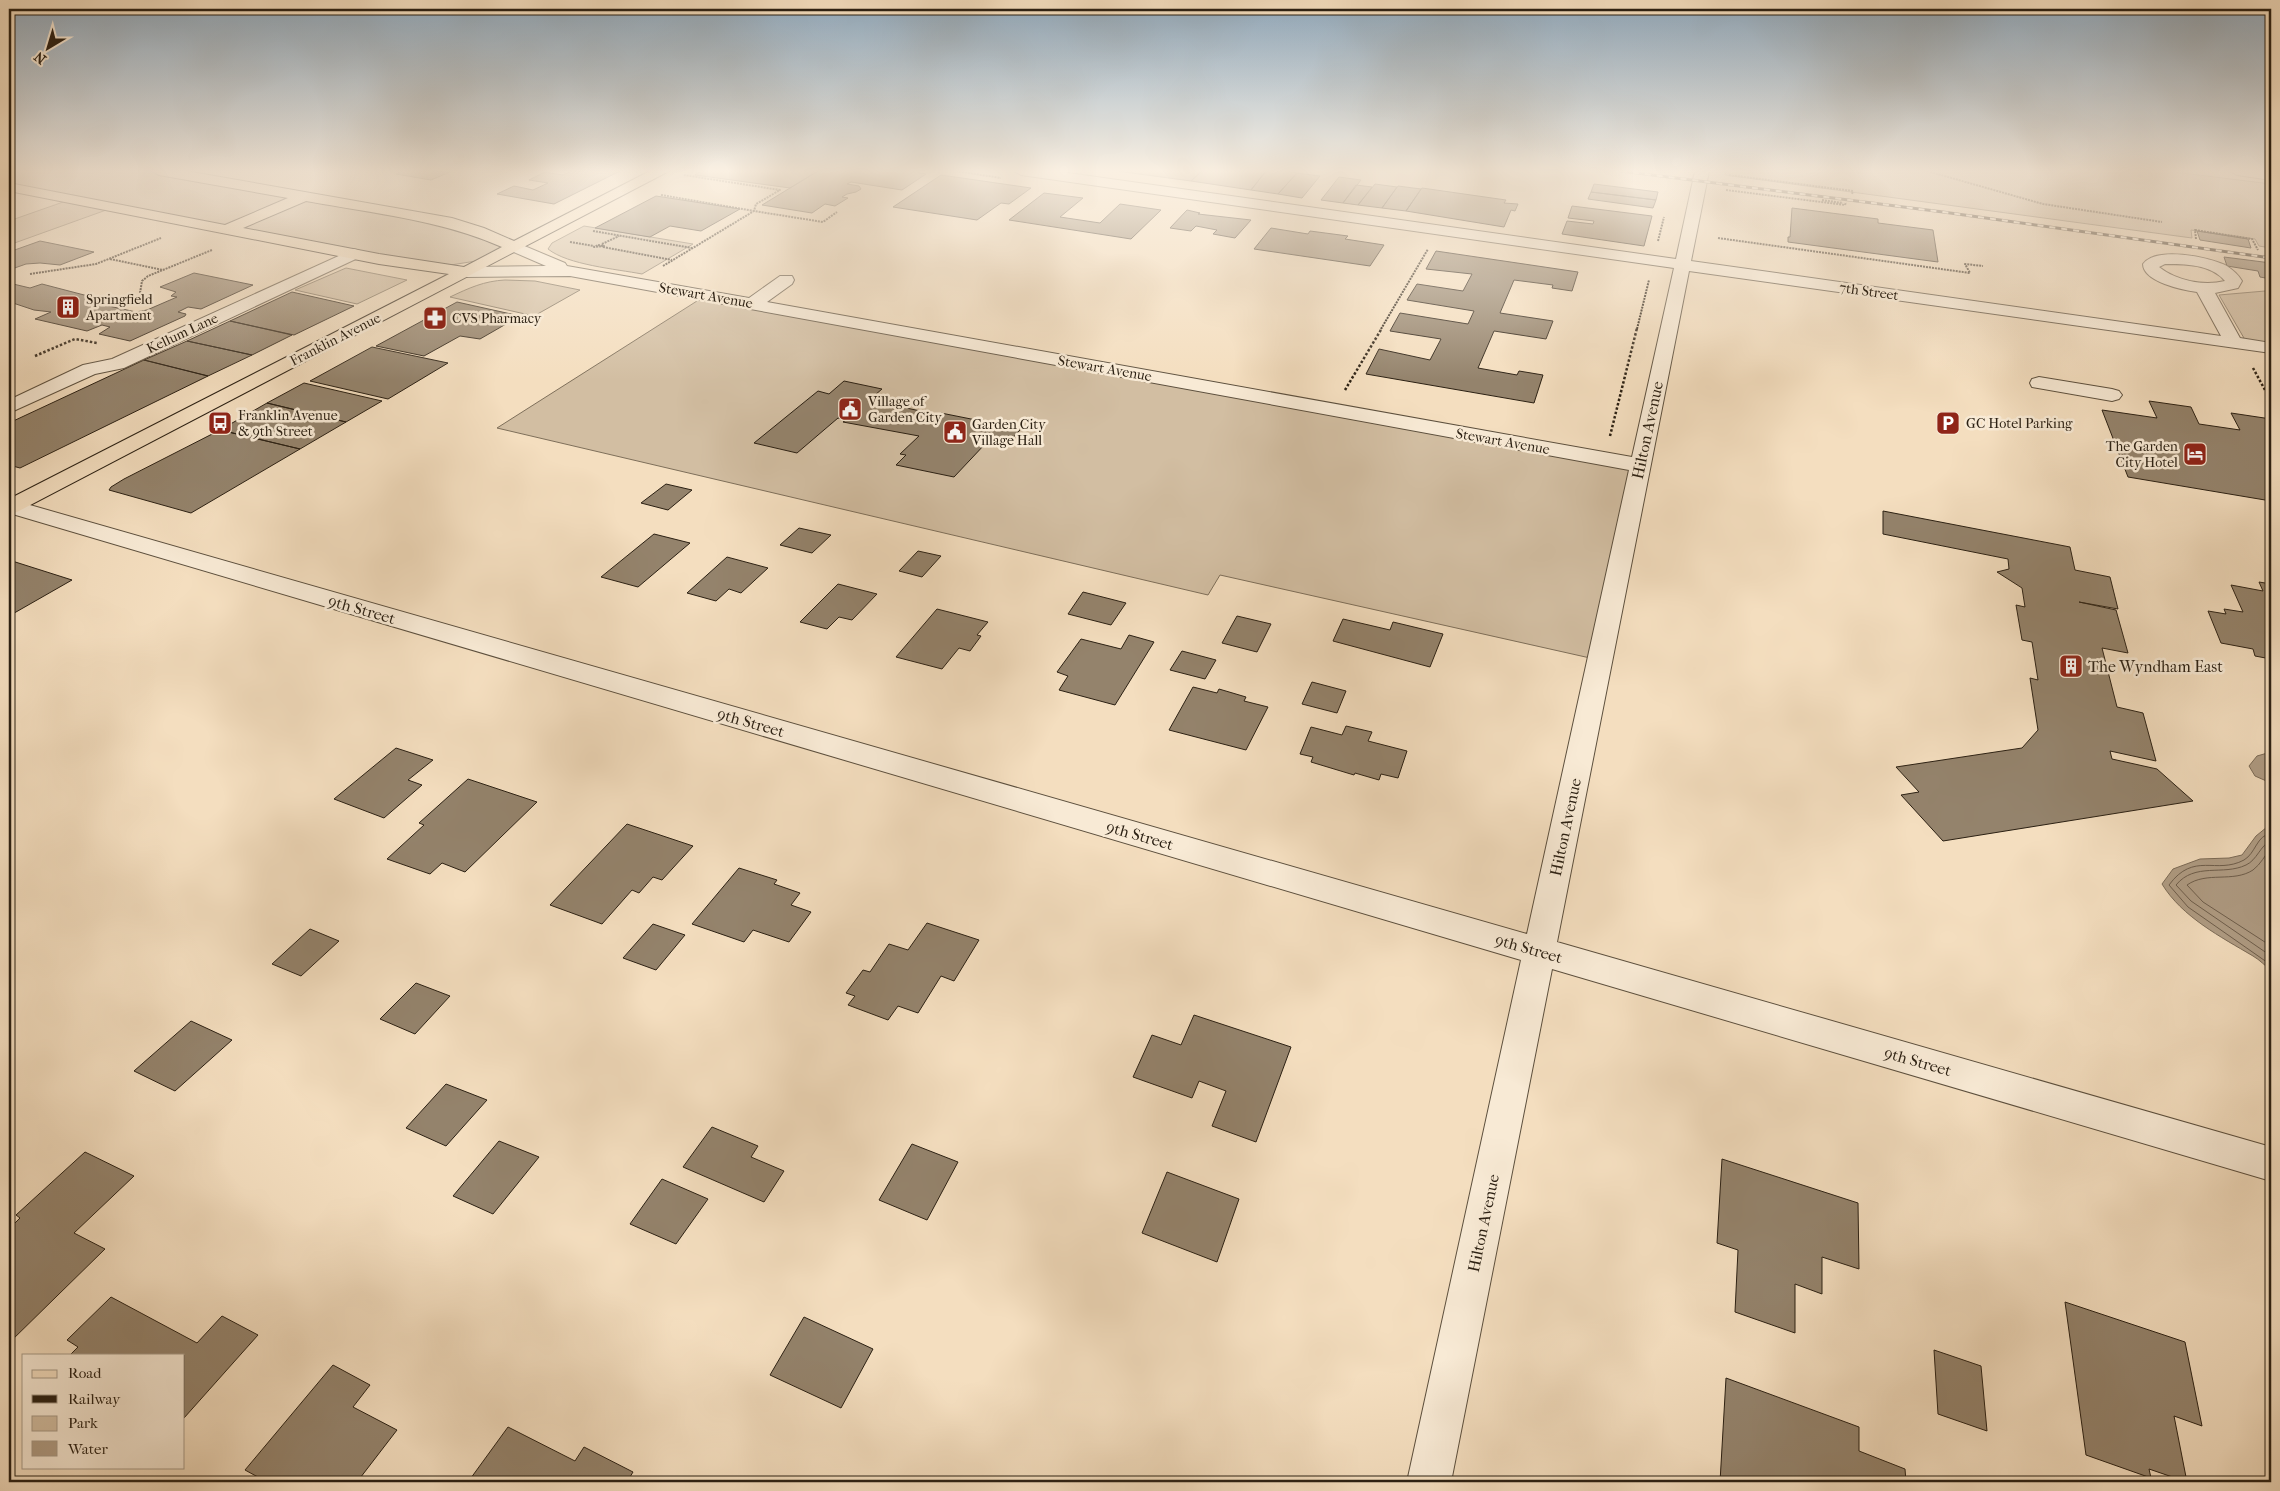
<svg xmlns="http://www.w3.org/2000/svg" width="2280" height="1491" font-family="'IM FELL French Canon',serif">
  <rect width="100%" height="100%" fill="#f4debf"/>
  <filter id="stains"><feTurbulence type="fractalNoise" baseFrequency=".004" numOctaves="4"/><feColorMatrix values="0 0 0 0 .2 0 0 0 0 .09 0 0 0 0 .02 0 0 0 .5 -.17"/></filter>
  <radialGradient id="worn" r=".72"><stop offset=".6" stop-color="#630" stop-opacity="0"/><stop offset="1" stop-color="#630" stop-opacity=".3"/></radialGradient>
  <!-- green -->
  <path fill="#d2bea2" stroke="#7e6f5a" d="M9,171h198l-13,6 292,55 18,15 -28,14 -38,6 -329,-58 -100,36v-24l57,-20 -57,-12z
    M1726,171h440l105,13v64l-12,-2 -4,-7 -64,-9 1,8 -467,-63z
    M584,226l109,18 -51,30c-26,-5 -74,-9 -94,-25l4,-6z
    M346,268l61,12 -50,24 -62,-14z
    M505,280l30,1 45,9 -46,26 -84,-19c19,-9 34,-16 55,-17z
    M2265,291l6,1v57l-23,-4 -29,-50z
    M708,294l931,171 -40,195 -379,-85 -12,20 -711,-167z"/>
  <!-- water -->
  <path fill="#b09d85" stroke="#7b6b57" d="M2271,752v31l-16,-7 -6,-10 8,-10z
    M2267,827l4,3v140c-6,-4 -11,-10 -18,-14 -32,-19 -71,-39 -91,-72l11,-15 27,-10 29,-1 13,-3 14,-19z"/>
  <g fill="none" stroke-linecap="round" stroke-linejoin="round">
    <!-- shore -->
    <path stroke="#6e5e4c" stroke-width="1" d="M2271,833c-15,3 -15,20 -27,27 -28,15 -50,-9 -75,25l19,22 83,58
      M2271,840c-11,6 -14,20 -25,25 -23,11 -51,-3 -70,20l15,16 80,55
      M2271,848c-6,7 -10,16 -18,22 -20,13 -46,1 -66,15l16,17 68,44"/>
  </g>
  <!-- building -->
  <path fill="#94836c" stroke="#2b2013" d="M402,171h50l-21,9 -35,-6z
    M572,171h48l-66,33 -57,-10 17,-8 19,4 15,-7 -19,-3 16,-8 18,3z
    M701,171h117l-28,17 -95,-13z
    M818,171h93l15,3 -24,16 -51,-8 -4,2 12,2 2,3 -5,3 -9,2 -5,3 6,1 -13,8 -10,-2 -13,9 -50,-8z
    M1117,171h85l-11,10z
    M1202,171h64l-15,19 -60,-9z
    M1266,171h22l9,2 -19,21 -27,-4z
    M1297,173l23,3 -18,22 -24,-4z
    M941,175l90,13 -22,16 -8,-1 -24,17 -84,-13z
    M1339,177l22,3 -18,23 -22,-3z
    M1375,184l22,3 -15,21 -24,-3z
    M1594,184l64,8 -2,8 -65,-8z
    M1356,185l16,2 -14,18 -15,-2z
    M1398,186l23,3 -15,22 -24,-3z
    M1422,188l84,12 -2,3 14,1 -3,7 -4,-1 -7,17 -98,-16z
    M1591,192l65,8 -3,8 -65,-9z
    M1044,193l39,5 -23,19 40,6 20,-19 41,6 -30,29 -122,-19z
    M656,196l84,13 -39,22 -31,-5 -20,11 -55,-9z
    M1572,206l80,10 -8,30 -82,-12 5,-13 26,3 1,-3 -26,-3z
    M1792,208l86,11v4l55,7 5,32 -150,-20v-5h2z
    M1187,210l13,3 -2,1 53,6 -16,18 -22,-4 4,-4 -21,-4 -5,5 -21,-3z
    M1271,228l37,6 2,-3 38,5 -3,3 39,6 -14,21 -116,-17z
    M2197,231l51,8 3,9 -51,-8z
    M40,241l54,11 -34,13 -20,-2 -14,1 -17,6v-18z
    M1436,251l142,21 -6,19 -20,-3 1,-3 -39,-5 -14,33 53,8 -7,18 -52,-8 -16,37 39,7 2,-4 24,4 -9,28 -168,-29 13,-25 51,11 11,-21 -51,-8 10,-18 68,11 6,-13 -67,-11 10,-16 46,7 9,-17 -46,-5z
    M2224,257l47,6v16l-11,-2 -2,-6 -31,-5z
    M194,273l59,12 -52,24 -13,-2 -10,5 8,2 -1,2 -55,25 -31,-7 11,-7 -8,-2 -15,6 -52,-12 16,-7 -17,-2 -21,-7 -4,2v-22l21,5 12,-4 46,12 15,2 -8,5 41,9 11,-2 30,-13 -6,-1 5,-4 -16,-5z
    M292,292l62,14 -60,29 -64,-14z
    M457,302l63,14 -40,23 -20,-3 -36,20 -48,-10z
    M230,321l62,14 -40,20 -65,-14z
    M187,341l65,14 -44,21 -64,-16z
    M372,347l76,16 -60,36 -78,-18z
    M144,360l64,16 -188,92 -11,-3v-42z
    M844,381l38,8 -14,12 9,2 4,-4 19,4 -3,3 42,9 2,-2 80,16 -17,18 -18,-4 -32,34 -58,-12 10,-10 -6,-1 19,-18 -76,-14 3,-2 -8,-2 -41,35 -43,-10 64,-52 11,3z
    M304,383l78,18 -36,21 -79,-19z
    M2149,401l42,6 8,17 41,6 -9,-17 40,6v82l-143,-24 -26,-67 55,8z
    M267,403l79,19 -46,27 -80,-19z
    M220,430l80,19 -109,64 -82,-23 2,-3 13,-8z
    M666,484l26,6 -24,20 -27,-7z
    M1883,511l187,36 5,23 35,7 8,32 -39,-7 37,8 12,43 -26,-5 15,59 26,6 13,48 -46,-10 2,8 45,10 36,32 -250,40 -42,-46 18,-3 -23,-25 126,-19 16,-18 -8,-52 8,2 -6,-38 -10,-2 -6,-35 9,2 -3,-19 -25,-16 12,-3 -1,-10 -125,-25z
    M799,528l32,7 -19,18 -32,-8z
    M654,534l36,9 -52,44 -37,-10z
    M918,551l23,5 -19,21 -23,-6z
    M727,557l41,11 -27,25 -12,-4 -13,12 -29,-8z
    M9,560l63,20 -63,36z
    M2259,582l12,2v75l-16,-3 -2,-7 -32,-6 -13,-32 18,3 -2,-5 19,3 -12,-27 32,6z
    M838,584l39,10 -25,26 -13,-3 -12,12 -27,-7z
    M1083,592l43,11 -15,22 -43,-11z
    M937,609l51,13 -11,13 4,1 -11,15 -11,-3 -17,21 -46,-12z
    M1237,616l34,8 -14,28 -35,-9z
    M1343,619l47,11 3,-8 50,12 -13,33 -97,-26z
    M1129,635l25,7 -39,63 -56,-15 9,-14 -11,-4 24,-33 40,10z
    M1182,651l34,9 -11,19 -35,-9z
    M1312,682l34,9 -9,22 -35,-9z
    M1193,687l24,6 2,-4 27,8 -2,4 24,6 -22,43 -77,-20z
    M1346,726l26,6 -4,9 39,10 -9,27 -17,-4 -2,6 -24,-7 -1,2 -43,-13 2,-5 -13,-3 11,-27 31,8z
    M396,748l37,12 -25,20 14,5 -38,33 -50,-19z
    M468,779l69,23 -72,70 -23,-9 -12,11 -43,-15 37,-34 -5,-2z
    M627,824l66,22 -31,34 -9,-3 -14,16 -7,-3 -30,34 -52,-19z
    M739,868l38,12 -3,4 26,9 -9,12 20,7 -22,30 -36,-12 -9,12 -52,-18z
    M927,923l52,17 -25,41 -13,-5 -23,37 -20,-7 -10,14 -40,-15 7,-9 -9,-3 17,-23 7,2 19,-28 19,6z
    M653,924l32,11 -29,35 -33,-12z
    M310,929l29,12 -38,35 -29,-12z
    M416,983l34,13 -35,38 -35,-15z
    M1194,1015l97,32 -35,95 -44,-16 14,-35 -27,-10 -7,17 -59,-21 19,-42 29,10z
    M191,1021l41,19 -57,51 -41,-20z
    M446,1084l41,16 -41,46 -40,-18z
    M712,1127l46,19 -7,11 33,14 -20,31 -81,-35z
    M499,1141l40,16 -46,57 -40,-18z
    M912,1144l46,18 -31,58 -48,-20z
    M85,1152l49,24 -60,57 31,16 -96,94v-114l11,-11 -4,-3z
    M1722,1159l136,44 1,66 -37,-12v37l-27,-10v49l-60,-21 3,-62 -21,-7z
    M1167,1172l72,27 -22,63 -75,-29z
    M662,1179l46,20 -32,45 -46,-20z
    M111,1297l86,46 25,-27 36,19 -74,83v-63h-114l8,-8 -11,-7z
    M2065,1302l120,40 17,84 -28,-10 13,66 -38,-13 2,9 -65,-23z
    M804,1317l69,32 -32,59 -71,-33z
    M1934,1350l47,16 6,65 -49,-17z
    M333,1365l37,20 -17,22 44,23 -40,52h-90l-22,-12z
    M1726,1378l133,49v24l46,18 1,13h-186z
    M508,1427l67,34 9,-14 49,25 -6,10h-159z"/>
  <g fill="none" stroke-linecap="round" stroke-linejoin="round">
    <!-- minor casing -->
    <g stroke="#5d503e" stroke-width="2">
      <path id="minor" d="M9,171h10l-10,6z
        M1014,171h40l622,88 19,-88h14l-18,90 530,75 -24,-44c-14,-2 -54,-10 -54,-28 13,-18 65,-7 82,1 7,4 13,9 17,16l-4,7 -23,5 25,45 31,5v10l-582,-82 -132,671 714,205v34l-719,-212 -101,513h-44l114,-522 -1512,-447v-14l1518,435 102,-464 -1059,-194 -103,1 -6,-2 -2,-3 2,-3 6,-2 79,-1 -37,-16 -2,-3 2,-3 6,-2 50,21 2,3 182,32 31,-22h12l2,4 -2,4 -25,18 865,155 42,-189 -653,-93zM2165,264c20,0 46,0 60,17 -22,5 -48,0 -66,-14z
        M2230,171l41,1v8l-34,-5z
        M354,249l6,2 2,3 -2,3 -236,111 -29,6 -86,39v-13l74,-35 29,-6z
        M2039,377l73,12 7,2 3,4 -3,4 -7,2 -80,-14 -2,-4 2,-4z"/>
    </g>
    <!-- major casing -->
    <g stroke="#2b2013" stroke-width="2">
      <path id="major" d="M152,171h34l266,47 32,10 30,13 136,-70h19l-652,341 -8,2v-15l440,-225 -70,-10 -370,-73v-8l216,42 63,-27 -129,-23zM306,201c66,12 135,19 196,46l-38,20 -85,-13 -136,-26z"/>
    </g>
    <!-- path-far1 -->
    <path stroke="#2b2013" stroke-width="2" stroke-dasharray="2 1" stroke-linecap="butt" d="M956,171l45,7
      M1927,171l116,33 119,18
      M1729,175l124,16 -1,3
      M1726,190l119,15 1,-3
      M661,195l93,16 2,-7 24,-14 -96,-15
      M1822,200l21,3
      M593,231l99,17
      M1718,238l252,35 -5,-9 18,2
      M2196,239l-1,-9 57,9 6,11
      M1658,241l6,-24
      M570,242l24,4
      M602,244l17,-8
      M598,245l6,1 -10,1z
      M603,247l69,13
      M110,259l53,11
      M663,266l91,-55 69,11 14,-10
      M30,274l66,-10 65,-26
      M140,293l2,-12 6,-5 64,-26
      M1381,329l47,-80
      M1637,329l12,-49"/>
    <!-- path -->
    <path stroke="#2b2013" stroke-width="2.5" stroke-dasharray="2.5 2" stroke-linecap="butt" d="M35,356l40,-17 22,4
      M2253,368l18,33
      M1345,390l37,-62
      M1610,436l27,-108"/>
    <!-- minor -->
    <use href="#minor" fill="#f8ead5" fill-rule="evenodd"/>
    <!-- major -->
    <use href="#major" fill="#f4debf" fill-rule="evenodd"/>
    <!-- rail casing -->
    <g stroke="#2b2013" stroke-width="3">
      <path id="rail" d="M1621,171l322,41 328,46"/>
    </g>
    <!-- rail -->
    <use href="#rail" stroke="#f8ead5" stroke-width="2" stroke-dasharray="6" stroke-linecap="butt"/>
  </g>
  <!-- sky -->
  <linearGradient id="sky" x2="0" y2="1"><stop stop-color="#91abc0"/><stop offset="0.45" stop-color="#faf0e2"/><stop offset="1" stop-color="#faf0e2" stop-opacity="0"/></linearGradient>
  <rect width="2280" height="380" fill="url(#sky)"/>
  <!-- icons -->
  <defs>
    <g id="building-square" transform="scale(1.25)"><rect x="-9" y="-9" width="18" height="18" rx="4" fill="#8f2418" stroke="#f8ead5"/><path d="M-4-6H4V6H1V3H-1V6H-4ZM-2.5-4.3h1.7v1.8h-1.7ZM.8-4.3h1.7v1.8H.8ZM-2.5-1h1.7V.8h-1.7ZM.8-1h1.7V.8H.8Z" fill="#fff"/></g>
    <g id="pharmacy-square" transform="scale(1.25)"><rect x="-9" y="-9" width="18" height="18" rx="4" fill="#8f2418" stroke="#f8ead5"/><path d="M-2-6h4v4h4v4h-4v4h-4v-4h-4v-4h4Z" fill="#fff"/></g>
    <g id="civic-square" transform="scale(1.25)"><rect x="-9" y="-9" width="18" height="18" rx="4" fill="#8f2418" stroke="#f8ead5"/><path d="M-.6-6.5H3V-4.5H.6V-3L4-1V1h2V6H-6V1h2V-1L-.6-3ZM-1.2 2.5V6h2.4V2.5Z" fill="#fff"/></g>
    <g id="bus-square" transform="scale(1.25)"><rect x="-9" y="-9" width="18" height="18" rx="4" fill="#8f2418" stroke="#f8ead5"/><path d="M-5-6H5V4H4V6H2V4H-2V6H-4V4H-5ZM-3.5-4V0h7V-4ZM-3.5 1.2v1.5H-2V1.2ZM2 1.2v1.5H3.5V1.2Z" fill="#fff"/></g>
    <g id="parking-square" transform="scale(1.25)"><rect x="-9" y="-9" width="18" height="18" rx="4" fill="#8f2418" stroke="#f8ead5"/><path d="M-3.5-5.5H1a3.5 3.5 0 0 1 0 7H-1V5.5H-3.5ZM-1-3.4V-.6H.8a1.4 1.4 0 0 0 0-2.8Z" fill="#fff"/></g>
    <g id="hotel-square" transform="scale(1.25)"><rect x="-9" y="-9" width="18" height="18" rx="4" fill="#8f2418" stroke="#f8ead5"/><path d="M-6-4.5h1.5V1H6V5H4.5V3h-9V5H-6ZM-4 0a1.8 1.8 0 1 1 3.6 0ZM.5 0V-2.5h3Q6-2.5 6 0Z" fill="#fff"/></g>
  </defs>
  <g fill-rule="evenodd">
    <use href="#building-square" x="68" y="307"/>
    <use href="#pharmacy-square" x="435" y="318"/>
    <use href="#civic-square" x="850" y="409"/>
    <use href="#bus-square" x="220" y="423"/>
    <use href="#parking-square" x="1948" y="423"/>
    <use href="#civic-square" x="955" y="432"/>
    <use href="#hotel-square" x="2195" y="454"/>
    <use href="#building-square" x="2071" y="666"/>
  </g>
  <g text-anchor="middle" stroke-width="5" stroke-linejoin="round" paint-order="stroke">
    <!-- far-street labels -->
    <g font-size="14" fill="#2b2013" stroke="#f8ead5">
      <text transform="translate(1869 291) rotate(8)" y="5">7th Street</text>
      <text transform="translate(706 295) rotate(10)" y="5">Stewart Avenue</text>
      <text transform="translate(182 333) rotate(-25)" y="5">Kellum Lane</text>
      <text transform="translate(335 339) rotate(-27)" y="5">Franklin Avenue</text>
      <text transform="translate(1105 368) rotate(10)" y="5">Stewart Avenue</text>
      <text transform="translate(1503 441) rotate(10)" y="5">Stewart Avenue</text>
    </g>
    <!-- far-poi labels -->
    <g font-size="14" fill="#2b2013" stroke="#f8ead5" text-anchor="start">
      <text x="86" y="304">Springfield<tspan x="86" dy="16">Apartment</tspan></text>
      <text x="452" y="323">CVS Pharmacy</text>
      <text x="868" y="406">Village of<tspan x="868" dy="16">Garden City</tspan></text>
      <text x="238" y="420">Franklin Avenue<tspan x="238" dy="16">&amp; 9th Street</tspan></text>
      <text x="1966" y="428">GC Hotel Parking</text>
      <text x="972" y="429">Garden City<tspan x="972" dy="16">Village Hall</tspan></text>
      <text x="2178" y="451" text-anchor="end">The Garden<tspan x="2178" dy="16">City Hotel</tspan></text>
    </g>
    <!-- street labels -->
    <g font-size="16" fill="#2b2013" stroke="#f8ead5">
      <text transform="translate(1647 430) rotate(-78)" y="6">Hilton Avenue</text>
      <text transform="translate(362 609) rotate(16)" y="6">9th Street</text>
      <text transform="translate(751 722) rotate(16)" y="6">9th Street</text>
      <text transform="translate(1565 827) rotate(-78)" y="6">Hilton Avenue</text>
      <text transform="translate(1140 835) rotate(16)" y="6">9th Street</text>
      <text transform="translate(1529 948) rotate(16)" y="6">9th Street</text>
      <text transform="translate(1918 1061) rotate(16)" y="6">9th Street</text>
      <text transform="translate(1483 1223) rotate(-78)" y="6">Hilton Avenue</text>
    </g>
    <!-- poi labels -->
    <g font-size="16" fill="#2b2013" stroke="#f8ead5" text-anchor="start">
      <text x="2088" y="672">The Wyndham East</text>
    </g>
  </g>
  <!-- margin -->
  <rect width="2280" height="1491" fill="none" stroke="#f4debf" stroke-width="30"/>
  <rect x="10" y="10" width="2260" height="1471" fill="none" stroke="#2b2013" stroke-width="2.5"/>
  <rect x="15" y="15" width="2250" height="1461" fill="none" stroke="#2b2013"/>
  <!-- legend -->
  <rect x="22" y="1354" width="162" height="115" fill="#f8ead5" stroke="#a69987"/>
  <rect x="32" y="1370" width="25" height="8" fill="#f4debf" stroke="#a69987"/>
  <text x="68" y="1378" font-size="15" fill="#2b2013">Road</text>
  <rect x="32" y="1395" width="25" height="8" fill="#2b2013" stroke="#a69987"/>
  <text x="68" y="1404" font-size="15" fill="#2b2013">Railway</text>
  <rect x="32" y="1416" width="25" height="15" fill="#d2bea2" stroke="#a69987"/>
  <text x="68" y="1428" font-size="15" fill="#2b2013">Park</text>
  <rect x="32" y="1441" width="25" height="15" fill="#b09d85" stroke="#a69987"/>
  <text x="68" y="1454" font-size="15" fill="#2b2013">Water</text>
  <!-- north arrow -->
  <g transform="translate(48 48) rotate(218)" stroke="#f8ead5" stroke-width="4" paint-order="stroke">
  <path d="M0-4L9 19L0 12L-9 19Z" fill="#2b2013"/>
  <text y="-8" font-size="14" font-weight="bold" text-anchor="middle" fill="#2b2013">N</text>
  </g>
  <rect width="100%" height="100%" filter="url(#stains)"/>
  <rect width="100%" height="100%" fill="url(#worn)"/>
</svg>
